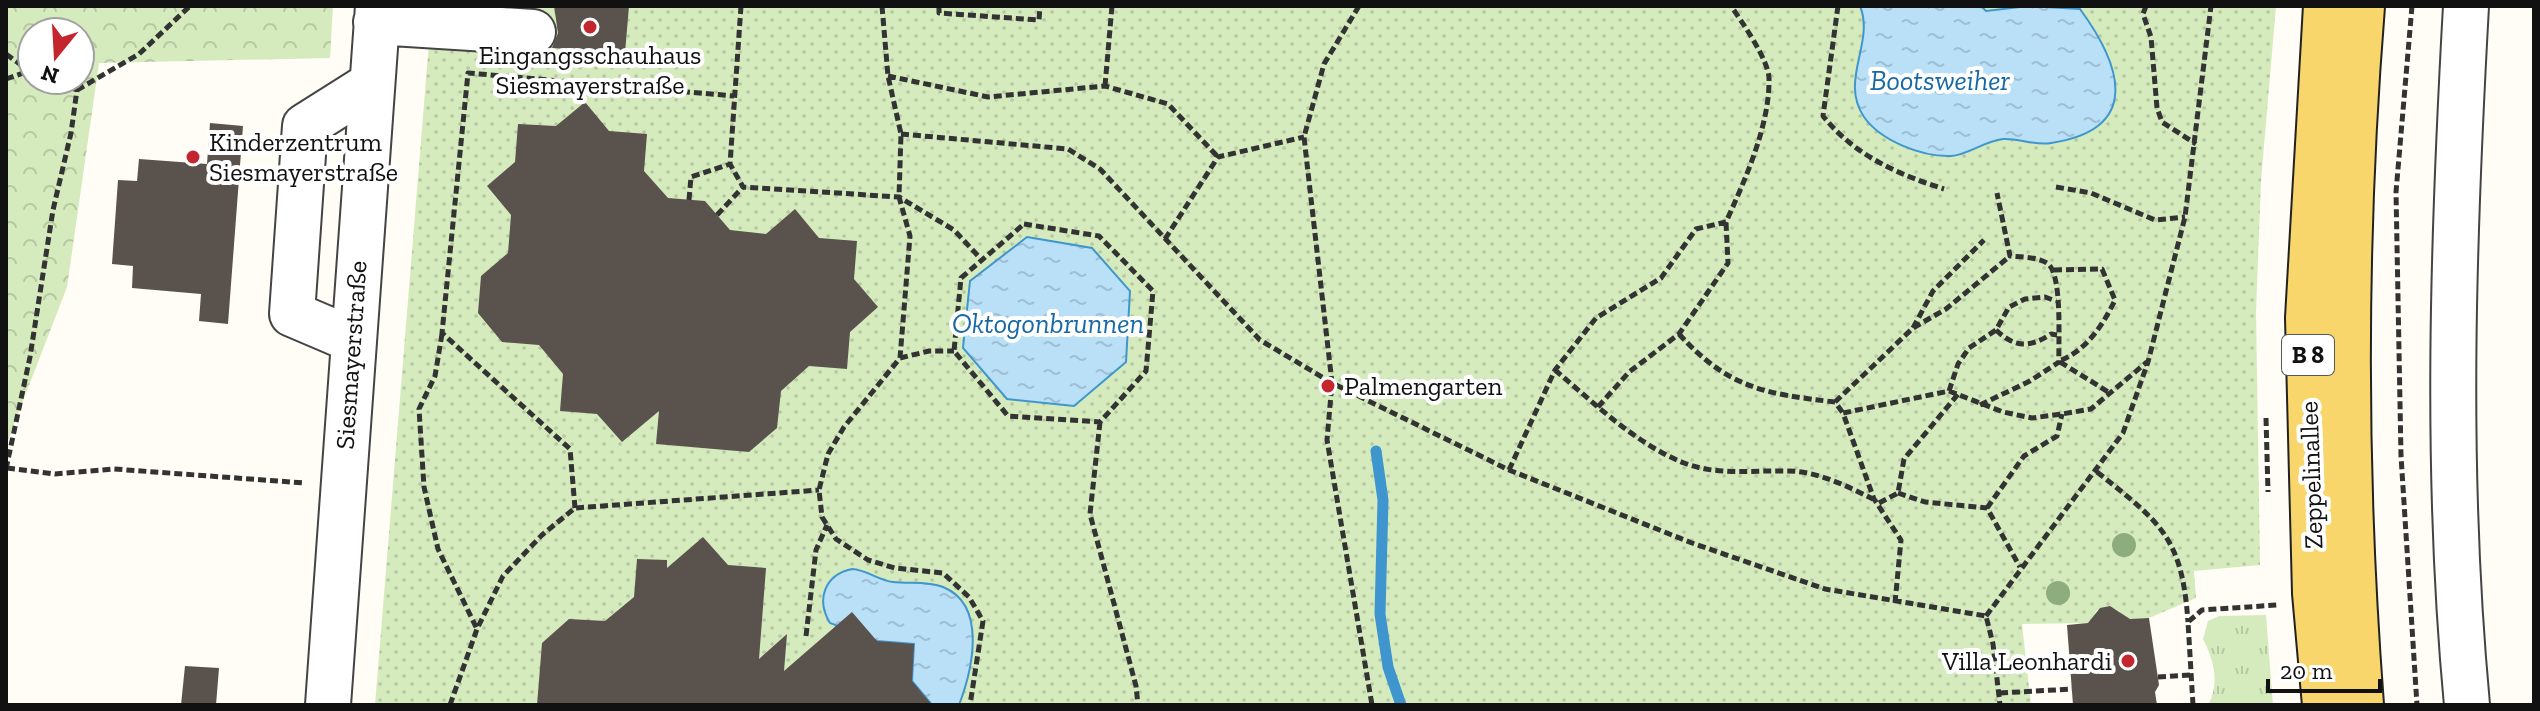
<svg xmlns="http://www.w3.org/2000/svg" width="2540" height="711" font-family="'Zilla Slab',serif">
  <defs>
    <pattern id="grass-tufts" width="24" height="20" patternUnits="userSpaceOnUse" patternTransform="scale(2)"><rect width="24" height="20" fill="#d5ebbd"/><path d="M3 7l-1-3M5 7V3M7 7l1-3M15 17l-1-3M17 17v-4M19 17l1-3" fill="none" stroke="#b6c8a1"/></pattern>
    <pattern id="park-crowns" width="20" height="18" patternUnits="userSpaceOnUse" patternTransform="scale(2)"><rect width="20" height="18" fill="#d5ebbd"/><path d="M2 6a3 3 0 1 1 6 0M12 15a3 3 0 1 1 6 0" fill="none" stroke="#b6c8a1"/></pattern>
    <pattern id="garden-dots" width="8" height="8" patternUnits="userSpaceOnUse" patternTransform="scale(2)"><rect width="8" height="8" fill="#d5ebbd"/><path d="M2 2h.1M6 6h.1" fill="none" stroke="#b6c8a1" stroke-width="1.8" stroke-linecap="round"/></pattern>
    <pattern id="water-ripples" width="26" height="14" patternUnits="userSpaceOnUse" patternTransform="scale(2)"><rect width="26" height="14" fill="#b9e0f7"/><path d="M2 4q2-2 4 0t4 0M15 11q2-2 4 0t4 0" fill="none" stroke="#9ebfd3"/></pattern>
  </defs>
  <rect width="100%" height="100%" fill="#fffdf5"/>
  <!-- grass -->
  <path fill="url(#grass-tufts)" d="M2266,615l7,90h-65c12,-21 6,-45 -5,-66l5,-18 11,-5z"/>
  <!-- park -->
  <path fill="url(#park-crowns)" fill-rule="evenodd" d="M6,6h327l-3,52 -231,5 -32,224 -61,158zM32,32h48v48h-48z"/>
  <!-- garden -->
  <path fill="url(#garden-dots)" d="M432,6h1844l-15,175 -5,131 4,253 -66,6 2,27 -47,20 -26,2 -4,-9 -11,-5 -12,5 -4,12 -70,1 9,81h-1656z"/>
  <!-- water -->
  <path fill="url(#water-ripples)" stroke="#3f96cf" stroke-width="2" d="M1860,6h121l5,5 43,-5 51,3c41,56 63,120 -29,134 -17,3 -32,-5 -48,-4 -19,2 -35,16 -52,17 -29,1 -70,-15 -87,-39 -25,-37 11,-74 -4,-111z
    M1027,237l65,11 38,43 -4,71 -52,44 -67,-7 -44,-51 7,-67z
    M852,569c15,1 26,11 41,13 16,2 35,-1 50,5 45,18 29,84 16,118h-27l-20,-24 2,-37 -37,-3 -47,-18c-14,-23 -6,-48 22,-54z"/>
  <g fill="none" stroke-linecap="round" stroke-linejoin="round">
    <!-- stream -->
    <path stroke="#3f96cf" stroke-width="11" d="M1376,451l7,49 -3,114 8,53 13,38"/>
  </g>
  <!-- building -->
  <path fill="#5a524d" d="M554,6h75l-4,47 -73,-5 6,-15z
    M585,102l24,29 38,3 -3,37 24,27 37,3 25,29 36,4 29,-25 24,29 38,3 -3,38 24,28 -28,25 -3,37 -38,-3 -28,25 -4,37 -28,24 -93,-8 3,-33 -37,31 -25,-28 -37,-3 3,-37 -24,-29 -37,-3 -24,-29 3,-37 27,-23 3,-38 -24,-29 28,-24 3,-38 38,2z
    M210,123l33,3 -15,198 -29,-3 2,-27 -69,-6 1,-22 -21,-2 6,-84 19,1 2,-22 68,5z
    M703,537l25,28 38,3 -7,91 28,-25 -3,37 68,-59 25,29 37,3 -2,37 20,24h-395l5,-62 27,-24 36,2 29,-24 3,-38 30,1v8z
    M2110,606l20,13 19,-1 10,67 -4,7 2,13h-84l-6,-80 21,-2 12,-15z
    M185,666l34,2 -3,37h-35z"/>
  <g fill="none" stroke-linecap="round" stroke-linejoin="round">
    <!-- minor casing -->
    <g stroke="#444" stroke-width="48">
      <path id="minor" d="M2466,6c-13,234 -21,466 1,699
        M376,22l157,10
        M353,340l-61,-26 13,-188 65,-41
        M328,705l50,-699"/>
    </g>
    <!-- major casing -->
    <g stroke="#222" stroke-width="48">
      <path id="major" d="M2325,705l-10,-112 -7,-275 18,-312
        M2361,705c-18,-237 -18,-462 1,-699"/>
    </g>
    <!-- path -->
    <path stroke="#333" stroke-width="5" stroke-dasharray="8 4" stroke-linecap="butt" d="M741,6l-11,158 13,23 156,10 55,33 27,29
      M882,6l6,70 13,58 -2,63 11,39 -10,122 -56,69 -16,27 -9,36 3,27 14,22 32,21 27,8 48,5 26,24 14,24 -13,84
      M939,6v7l100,7 1,-14
      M1359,6l-35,58 -20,73 28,246 -5,57 45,265
      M1838,6l-15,110c31,39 74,58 121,73
      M2146,6l-3,8 8,23 6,71 5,14 34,22
      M2412,6l-16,186 5,264 16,249
      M6,54l26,19
      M888,76l100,21 117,-11 63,18 50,53
      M6,79l20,-7
      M50,80l27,10
      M1105,86l7,-80
      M77,90l62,-36 51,-48
      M901,134l167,15 32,20 160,171 72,43 177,87 183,73 133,46 161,27 7,28 7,61
      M2056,187l35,6 64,27 30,-3
      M689,200l2,-23 39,-13
      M717,215l26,-28
      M1024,224l75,12 54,55 -7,80 -46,51 -92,-6 -54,-65 7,-73z
      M1165,239l53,-82 86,-20
      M2054,270l48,-1 13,31c-12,25 -29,51 -56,61
      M1913,328l20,-37 51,-51
      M1996,330c19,18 33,18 55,4l6,1
      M442,334l-7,42 -16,33 5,78 14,62 39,80
      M1679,334c49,54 86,60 156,68l8,11
      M900,358l29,-7h25
      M2060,362l50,31
      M1555,370c39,33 81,74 129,93 34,13 68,7 103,8 30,0 60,15 86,28
      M1949,391l9,-27 11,-16 27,-18 13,-23 16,-8 20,-2 11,4
      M1835,402l78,-74 33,-19 64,-53
      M1980,405l50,-24 29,-19c-1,-19 4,-89 -12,-99 -10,-6 -26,-6 -37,-7l-13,-63
      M1598,407l31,-35 50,-38 49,-71 -2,-41
      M2266,418l2,74
      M1100,422l-10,92 46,172 2,19
      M7,468l48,6 59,-5 191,14
      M6,469l24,-112 23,-147 18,-77 6,-43
      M1509,470l46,-100 41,-52 65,-40 35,-49 30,-7c19,-42 44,-97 43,-144 -1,-19 -27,-56 -38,-72
      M2097,472c64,51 85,65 91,150
      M1898,493l27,9 62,6 33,59
      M1879,503l19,-10 6,-34 55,-66
      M575,508l-5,-59 -128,-116 26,-260 266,23
      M1987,508l37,-52 33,-20 5,-22
      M1895,603l6,-63 -27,-41 -31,-86 106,-22 54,21 29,6 30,-4 29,-5 56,-47
      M1986,616l137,-183 25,-71 37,-145 26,-211
      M806,636l10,-86 11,-25
      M2158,677l33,-2
      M2000,693l72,-4
      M450,705l27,-76 26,-53 39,-41 33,-27 244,-18
      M2193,705l-5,-83 14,-12 75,-5"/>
    <!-- minor -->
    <use href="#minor" stroke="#fff" stroke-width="44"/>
    <!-- major -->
    <use href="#major" stroke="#f9d66b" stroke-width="44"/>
  </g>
  <!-- trees -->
  <g fill="#8dad7f">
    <circle cx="2124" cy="545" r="12"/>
    <circle cx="2058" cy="593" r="12"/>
  </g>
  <!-- markers -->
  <g fill="#c4262e" stroke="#fff" stroke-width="3">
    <circle cx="590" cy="27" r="8"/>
    <circle cx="193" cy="157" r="8"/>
    <circle cx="1328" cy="386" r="8"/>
    <circle cx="2128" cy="661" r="8"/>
  </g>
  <g text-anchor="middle" stroke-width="8" stroke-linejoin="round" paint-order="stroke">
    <!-- shield labels -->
    <rect fill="#fff" stroke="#585858" stroke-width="2" x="2282" y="335" width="52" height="40" rx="6"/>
    <g font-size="24" font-weight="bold" fill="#111">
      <text x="2308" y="363">B 8</text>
    </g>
    <!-- poi labels -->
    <g font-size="26" fill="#111" stroke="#fff" text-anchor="start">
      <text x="590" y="64" text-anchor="middle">Eingangsschauhaus<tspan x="590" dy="30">Siesmayerstraße</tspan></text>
      <text x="209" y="151">Kinderzentrum<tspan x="209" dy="30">Siesmayerstraße</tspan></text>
      <text x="1344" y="395">Palmengarten</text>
      <text x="2112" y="670" text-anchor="end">Villa Leonhardi</text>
    </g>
    <!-- street labels -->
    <g font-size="26" fill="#111" stroke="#fff">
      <text transform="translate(351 355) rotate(-86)" y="9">Siesmayerstraße</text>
      <text transform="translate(2311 475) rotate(-92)" y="9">Zeppelinallee</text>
    </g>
    <!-- water labels -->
    <g font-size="28" font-style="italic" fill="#1768a6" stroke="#fff">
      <text x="1940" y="90">Bootsweiher</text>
      <text x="1048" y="333">Oktogonbrunnen</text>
    </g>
  </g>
  <!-- border -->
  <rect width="2540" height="711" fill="none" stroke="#111111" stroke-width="16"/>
  <!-- north arrow -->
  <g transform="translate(56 56) rotate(198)"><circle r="38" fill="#ffffff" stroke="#a0a0a0" stroke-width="2"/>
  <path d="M0-6L14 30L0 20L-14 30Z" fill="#c4262e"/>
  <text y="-12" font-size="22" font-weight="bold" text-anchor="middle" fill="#111111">N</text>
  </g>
  <!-- scale -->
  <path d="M2268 679v12h112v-12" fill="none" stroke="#111111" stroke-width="4"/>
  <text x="2280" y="679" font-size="24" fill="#111111" stroke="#ffffff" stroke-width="6" paint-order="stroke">20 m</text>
</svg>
